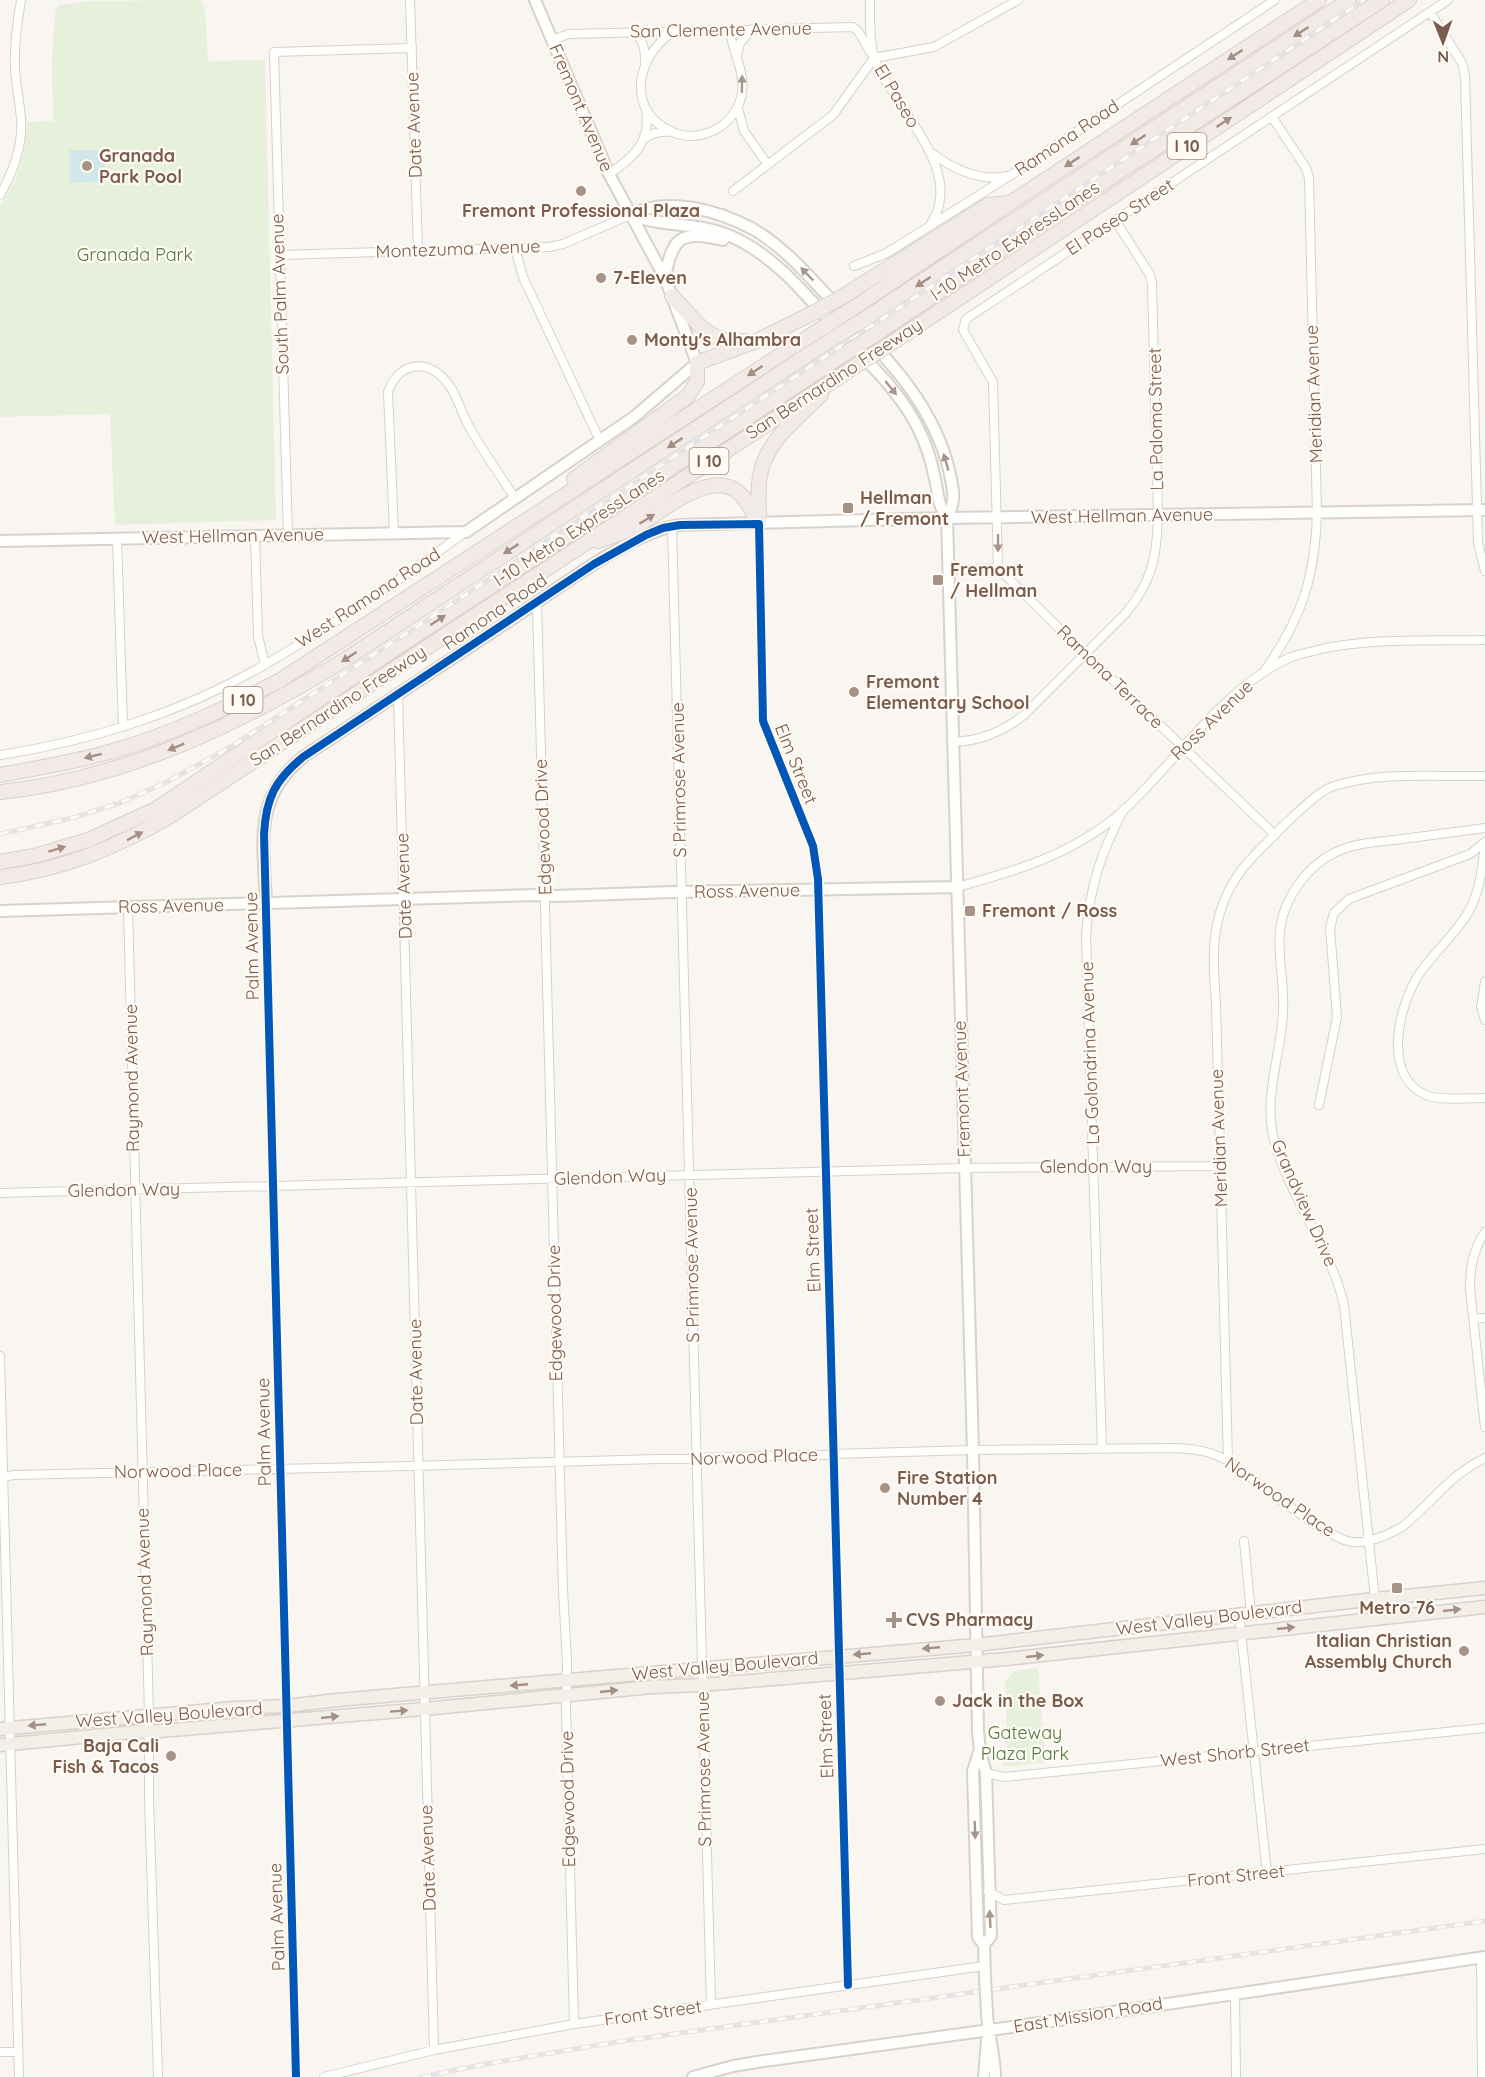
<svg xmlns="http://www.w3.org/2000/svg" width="1485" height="2077" font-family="Quicksand,sans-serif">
  <rect width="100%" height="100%" fill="#f9f5f0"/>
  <!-- green -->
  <path fill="#e7f0db" d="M201,0l4,10 3,51 57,-1 11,460 -161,5 -5,-111 -110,3v-212c19,-25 26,-52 27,-83l26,-1 -1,-62 3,-47 4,-7 33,-4z
    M1038,1668l8,94 -44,5 5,-21 -2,-65 10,-10z"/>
  <!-- water -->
  <path fill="#d0e8ea" d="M69,150h35l1,31 -35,2z"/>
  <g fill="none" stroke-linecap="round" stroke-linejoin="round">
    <!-- street casing -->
    <g stroke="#d7d1cb" stroke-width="10">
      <path id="street" d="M410,0l8,250
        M870,0c0,17 -1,45 5,60 18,48 93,111 55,165
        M1430,12l32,51 3,13 13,467 7,28
        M634,32c10,8 11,18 11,31
        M673,32c-37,24 -48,79 -1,100 30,13 66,-8 70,-40 3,-22 -10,-40 -12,-62
        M552,40l17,-6 284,-7 5,4 16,27
        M737,55l3,-12 12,-14
        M738,108l6,23 24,34
        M645,138l10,-5 16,-2
        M933,154c22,16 48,28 75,22
        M609,174c25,-17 42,-32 37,-64
        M733,191l100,-76 41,-57 60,-11 84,-47
        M0,195c13,-23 23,-48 21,-75 -1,-17 -5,-34 -6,-51 -1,-23 2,-46 6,-69
        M515,248l8,29 77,164
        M279,255l270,-8 14,-3 67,-29
        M854,266l33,-13 124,-78 264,-175
        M759,524l4,197 50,125 5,33 30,1106
        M672,526l39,1479
        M394,532l-6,-140c9,-27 36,-35 56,-13 12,12 16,30 23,44 14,26 32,50 47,74
        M288,535l-14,-483 138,-4
        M255,536l3,100 7,29
        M117,539l6,188
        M998,568l-5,-186 -30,-52 3,-11 482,-319
        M948,570l50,-2 77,76 200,191
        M537,602l26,988 4,73 -1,45 8,316
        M1265,670c37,-52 50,-93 52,-157l-8,-335 -3,-10 -34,-51
        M398,694l36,1356
        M952,742c29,-1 50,-10 72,-27l101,-101c27,-32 32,-57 33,-99l-6,-232 -3,-10 -34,-53
        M0,755c92,-14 186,-44 266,-91 68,-39 135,-85 198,-131
        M1485,845c-3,23 -5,46 -16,66 -13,23 -34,40 -49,62 -21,30 -39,103 6,122 14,6 43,3 59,3
        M957,887c60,-16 119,-34 167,-77 55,-51 97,-121 167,-153 11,-4 24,-6 35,-9 52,-10 106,-7 159,-8
        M266,904l30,1173
        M128,907l21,808v84l9,278
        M1485,982l-4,25 4,13
        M1319,1105l18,-88 -7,-89 4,-15 15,-14 121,-45 15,-12
        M0,1193l965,-25 255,-2
        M1485,1232c-12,18 -15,35 -15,57l15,138
        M1474,1319l11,-1
        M0,1356l19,721
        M1102,1449l-16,-514c4,-49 15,-83 38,-126
        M1228,1461l-12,-458c-4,-46 -6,-87 22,-128 11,-17 29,-31 43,-47 12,-11 38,-38 53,-42 48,-15 102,-9 151,-10
        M3,1478l10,-3 396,-9 564,-16 202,-2c21,1 35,3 53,13 24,17 99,78 124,81 16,2 43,-9 55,-19 26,-23 46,-50 78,-65
        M1244,1541l7,72
        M1239,1614l28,259
        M1377,1618l-33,-313c-13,-56 -51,-103 -68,-158 -15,-47 5,-89 7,-135 2,-28 -6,-55 -3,-82 4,-34 30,-68 61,-80 17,-7 36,-8 54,-10 30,-4 60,-8 90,-12
        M986,1773l18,4 481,-49
        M988,1891l16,9 9,-1 472,-50
        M1481,1958l1,119
        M1235,1993l1,84
        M0,2052h18
        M324,2077l110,-27 140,-26 410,-58"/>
    </g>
    <!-- secondary casing -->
    <g stroke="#d9d2cb" stroke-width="14">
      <path id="secondary" d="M630,215c32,12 66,7 98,20 48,20 80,63 115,101 27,28 57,56 75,92 7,14 13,31 16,47 5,18 2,26 13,43l26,932 5,281 2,21 6,21 5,163 -7,9
        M630,215c36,-19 88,-5 123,14 33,19 58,50 84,77 46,48 96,96 112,164 4,20 8,29 -2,48
        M665,278c7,-42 17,-48 58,-38
        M0,541l466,-9 168,-115 63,-54 -32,-85 -56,-104 -74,-174
        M266,904c-2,-60 -14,-105 37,-147 73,-48 145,-96 218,-144 41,-27 112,-82 159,-88l267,-7 538,-8
        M0,911l536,-16 19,1 118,-4 284,-5
        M979,1752l-6,19 5,166 6,8 1,33
        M987,2013c1,22 8,42 8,64
        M693,2077l40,-11 31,-5 248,-34 473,-70
        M984,2077l3,-37"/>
    </g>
    <!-- primary casing -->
    <g stroke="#dad1cc" stroke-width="15">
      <path id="primary" d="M0,1729l234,-21 53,-2 50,-6 639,-55 399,-46 110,-11
        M0,1745l134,-13 26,-1 264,-22 228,-22 50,-2 304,-26 479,-52"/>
    </g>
    <!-- highway casing -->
    <g stroke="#dad1cc" stroke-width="16">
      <path id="highway" d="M672,296c25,25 34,48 75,45
        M842,297l146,-92 20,-2
        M852,309l158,-106 309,-203
        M863,320l486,-320
        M876,334l179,-120 327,-214
        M887,346l522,-346
        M574,479l114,-83 9,-14v-19l57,-21 55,-27
        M759,522c0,-16 -2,-36 2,-51 8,-32 37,-54 60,-76
        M598,541c12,-4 24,-8 35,-13 26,-13 76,-60 105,-36 10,8 15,21 21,32
        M0,775c38,-7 76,-13 113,-24 59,-17 113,-43 166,-70l543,-353
        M0,792c125,-13 240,-68 346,-133l486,-320
        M0,862l38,-7 50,-15 68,-31 239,-160 451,-296
        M0,877c62,-7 110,-28 164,-57l693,-455"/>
    </g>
    <!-- street -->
    <use href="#street" stroke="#fefefd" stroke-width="8"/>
    <!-- secondary -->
    <use href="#secondary" stroke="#fefefd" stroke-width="10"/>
    <!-- primary -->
    <use href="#primary" stroke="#f3eee8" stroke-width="12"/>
    <!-- highway -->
    <use href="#highway" stroke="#f2eae7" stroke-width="14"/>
    <!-- rail casing -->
    <g stroke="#e6e3e7" stroke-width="5">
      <path id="rail" d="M0,834l72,-16 48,-15 47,-21 65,-36 189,-122 943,-624
        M422,2077l69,-14 132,-22 862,-120"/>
    </g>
    <!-- rail -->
    <use href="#rail" stroke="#fffaf3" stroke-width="3" stroke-dasharray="9" stroke-linecap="butt"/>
    <!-- secondary-bridge casing -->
    <g stroke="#d9d2cb" stroke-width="14" stroke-linecap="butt">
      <path id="secondary-bridge" d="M985,1978l2,35"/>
    </g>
    <!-- highway-bridge casing -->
    <g stroke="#dad1cc" stroke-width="16" stroke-linecap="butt">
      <path id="highway-bridge" d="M809,315l33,-18
        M822,328l30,-19
        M832,339l31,-19
        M846,353l30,-19
        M857,365l30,-19"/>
    </g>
    <!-- secondary-bridge -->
    <use href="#secondary-bridge" stroke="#fefefd" stroke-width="10"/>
    <!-- highway-bridge -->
    <use href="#highway-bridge" stroke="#f2eae7" stroke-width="14"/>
    <!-- cycleway casing -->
    <g stroke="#fffaf3" stroke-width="11">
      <path id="cycleway" d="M296,2077l-32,-1243c2,-36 11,-54 39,-77l291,-193 52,-29 17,-7 17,-3 79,-1 4,197 50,125 5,33 30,1106"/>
    </g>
    <!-- cycleway -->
    <use href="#cycleway" stroke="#0057b8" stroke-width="8"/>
  </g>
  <!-- one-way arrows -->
  <defs><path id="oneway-solid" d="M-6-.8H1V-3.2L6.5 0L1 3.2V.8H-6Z" transform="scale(1.5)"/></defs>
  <g fill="#a48e83">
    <use href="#oneway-solid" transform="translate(1301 32) rotate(147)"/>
    <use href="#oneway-solid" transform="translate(1235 55) rotate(147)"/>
    <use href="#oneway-solid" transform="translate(1224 122) rotate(-33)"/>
    <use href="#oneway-solid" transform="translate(1138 140) rotate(147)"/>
    <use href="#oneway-solid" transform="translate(1072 162) rotate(147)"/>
    <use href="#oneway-solid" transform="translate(923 282) rotate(147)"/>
    <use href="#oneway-solid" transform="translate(755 371) rotate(147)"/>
    <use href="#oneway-solid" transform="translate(675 443) rotate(147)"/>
    <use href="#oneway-solid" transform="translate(647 519) rotate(-32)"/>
    <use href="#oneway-solid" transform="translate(511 549) rotate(147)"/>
    <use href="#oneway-solid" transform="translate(438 620) rotate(-33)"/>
    <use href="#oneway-solid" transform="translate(349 657) rotate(147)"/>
    <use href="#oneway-solid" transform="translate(176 747) rotate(158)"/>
    <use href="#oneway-solid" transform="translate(93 756) rotate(166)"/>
    <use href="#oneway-solid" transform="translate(135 836) rotate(-28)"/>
    <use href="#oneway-solid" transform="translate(57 849) rotate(-17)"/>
  </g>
  <g fill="#a8958b">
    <use href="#oneway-solid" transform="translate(742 84) rotate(-89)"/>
    <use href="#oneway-solid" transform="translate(807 274) rotate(-134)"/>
    <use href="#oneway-solid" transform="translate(891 388) rotate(51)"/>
    <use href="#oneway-solid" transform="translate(946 462) rotate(-106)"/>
    <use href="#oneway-solid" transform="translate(998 543) rotate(90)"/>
    <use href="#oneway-solid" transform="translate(975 1830) rotate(88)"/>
    <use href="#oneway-solid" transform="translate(990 1919) rotate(-93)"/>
  </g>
  <g fill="#a48f83">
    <use href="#oneway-solid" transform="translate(1452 1610) rotate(-6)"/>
    <use href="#oneway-solid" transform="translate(1286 1628) rotate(-6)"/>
    <use href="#oneway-solid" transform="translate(931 1648) rotate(175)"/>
    <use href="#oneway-solid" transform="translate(862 1654) rotate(175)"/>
    <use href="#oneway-solid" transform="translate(1035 1656) rotate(-6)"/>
    <use href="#oneway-solid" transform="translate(519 1685) rotate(175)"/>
    <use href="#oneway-solid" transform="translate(609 1691) rotate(-6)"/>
    <use href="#oneway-solid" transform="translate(399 1711) rotate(-4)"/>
    <use href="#oneway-solid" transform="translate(330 1717) rotate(-6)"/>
    <use href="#oneway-solid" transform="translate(37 1725) rotate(175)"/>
  </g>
  <!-- markers -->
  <g fill="#a69286" stroke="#fffaf3" stroke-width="2">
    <circle cx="87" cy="166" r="6"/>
    <circle cx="581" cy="191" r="6"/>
    <circle cx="601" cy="278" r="6"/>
    <circle cx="632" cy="340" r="6"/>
    <rect x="842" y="502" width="12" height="12" rx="3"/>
    <rect x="932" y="574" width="12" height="12" rx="3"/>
    <circle cx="854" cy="692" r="6"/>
    <rect x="964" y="905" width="12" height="12" rx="3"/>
    <circle cx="885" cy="1488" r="6"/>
    <rect x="1391" y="1582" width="12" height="12" rx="3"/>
    <path d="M891 1611h6v6h6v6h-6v6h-6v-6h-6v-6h6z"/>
    <circle cx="1464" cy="1651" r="6"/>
    <circle cx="940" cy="1701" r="6"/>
    <circle cx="171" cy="1756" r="6"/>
  </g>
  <g text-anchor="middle" stroke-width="4.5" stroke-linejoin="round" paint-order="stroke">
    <!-- shield labels -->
    <g fill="#fffaf3" stroke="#a28b7f" stroke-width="1.5">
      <rect x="1167.5" y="133" width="39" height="26" rx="4.5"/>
      <rect x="689.5" y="448" width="39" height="26" rx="4.5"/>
      <rect x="223.5" y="687" width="39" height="26" rx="4.5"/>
    </g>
    <g font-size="16" font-weight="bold" fill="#7a5c4d">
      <text x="1187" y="152">I 10</text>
      <text x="709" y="467">I 10</text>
      <text x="243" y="706">I 10</text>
    </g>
    <!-- street labels -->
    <g font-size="18" fill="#7a5c4d" stroke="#fffaf3">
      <text transform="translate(721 30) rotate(-1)" y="6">San Clemente Avenue</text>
      <text transform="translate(897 96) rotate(59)" y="6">El Paseo</text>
      <text transform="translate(581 108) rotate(67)" y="6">Fremont Avenue</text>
      <text transform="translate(414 125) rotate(-92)" y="6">Date Avenue</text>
      <text transform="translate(1067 138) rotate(-34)" y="6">Ramona Road</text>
      <text transform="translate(1120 217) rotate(-33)" y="6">El Paseo Street</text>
      <text transform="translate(1015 241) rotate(-34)" y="6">I-10 Metro ExpressLanes</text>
      <text transform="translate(458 249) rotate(-2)" y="6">Montezuma Avenue</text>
      <text transform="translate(280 294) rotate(-92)" y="6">South Palm Avenue</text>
      <text transform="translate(834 379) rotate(-33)" y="6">San Bernardino Freeway</text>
      <text transform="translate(1314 394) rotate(-92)" y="6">Meridian Avenue</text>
      <text transform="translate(1156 419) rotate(-91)" y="6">La Paloma Street</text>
      <text transform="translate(1122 516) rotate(-1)" y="6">West Hellman Avenue</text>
      <text transform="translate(579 528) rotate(-33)" y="6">I-10 Metro ExpressLanes</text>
      <text transform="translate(233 536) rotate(-1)" y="6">West Hellman Avenue</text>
      <text transform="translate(368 598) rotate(-33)" y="6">West Ramona Road</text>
      <text transform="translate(495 612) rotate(-34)" y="6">Ramona Road</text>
      <text transform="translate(1110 677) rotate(44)" y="6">Ramona Terrace</text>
      <text transform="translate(338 706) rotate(-33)" y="6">San Bernardino Freeway</text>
      <text transform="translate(1212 720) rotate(-44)" y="6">Ross Avenue</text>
      <text transform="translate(796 764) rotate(68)" y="6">Elm Street</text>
      <text transform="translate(679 780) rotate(-91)" y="6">S Primrose Avenue</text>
      <text transform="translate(543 827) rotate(-92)" y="6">Edgewood Drive</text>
      <text transform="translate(404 886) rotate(-92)" y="6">Date Avenue</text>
      <text transform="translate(747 891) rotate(-1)" y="6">Ross Avenue</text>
      <text transform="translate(171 906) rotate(-1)" y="6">Ross Avenue</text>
      <text transform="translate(252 946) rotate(-91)" y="6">Palm Avenue</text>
      <text transform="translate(1090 1053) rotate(-92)" y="6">La Golondrina Avenue</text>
      <text transform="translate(132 1078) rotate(-91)" y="6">Raymond Avenue</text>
      <text transform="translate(962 1089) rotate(-92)" y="6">Fremont Avenue</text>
      <text transform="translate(1219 1138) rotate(-92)" y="6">Meridian Avenue</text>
      <text x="1096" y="1173">Glendon Way</text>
      <text transform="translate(610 1177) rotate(-2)" y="6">Glendon Way</text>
      <text transform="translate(124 1190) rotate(-1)" y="6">Glendon Way</text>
      <text transform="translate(1304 1203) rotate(66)" y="6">Grandview Drive</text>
      <text transform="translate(813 1250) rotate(-92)" y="6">Elm Street</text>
      <text transform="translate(692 1265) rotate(-91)" y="6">S Primrose Avenue</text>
      <text transform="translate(555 1313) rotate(-91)" y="6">Edgewood Drive</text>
      <text transform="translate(416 1372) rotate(-91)" y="6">Date Avenue</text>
      <text transform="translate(264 1432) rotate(-91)" y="6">Palm Avenue</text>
      <text transform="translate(754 1457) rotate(-2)" y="6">Norwood Place</text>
      <text transform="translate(178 1471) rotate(-1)" y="6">Norwood Place</text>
      <text transform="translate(1280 1497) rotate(34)" y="6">Norwood Place</text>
      <text transform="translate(145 1582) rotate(-92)" y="6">Raymond Avenue</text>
      <text transform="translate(1209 1618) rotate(-7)" y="6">West Valley Boulevard</text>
      <text transform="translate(725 1666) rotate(-5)" y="6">West Valley Boulevard</text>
      <text transform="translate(169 1715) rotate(-4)" y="6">West Valley Boulevard</text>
      <text transform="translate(826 1736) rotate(-92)" y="6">Elm Street</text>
      <text transform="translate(1235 1753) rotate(-6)" y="6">West Shorb Street</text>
      <text transform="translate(704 1769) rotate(-91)" y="6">S Primrose Avenue</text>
      <text transform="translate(568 1799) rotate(-91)" y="6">Edgewood Drive</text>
      <text transform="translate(428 1858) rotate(-92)" y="6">Date Avenue</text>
      <text transform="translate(1236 1876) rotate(-6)" y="6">Front Street</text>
      <text transform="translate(277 1917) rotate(-92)" y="6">Palm Avenue</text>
      <text transform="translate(653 2013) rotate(-8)" y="6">Front Street</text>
      <text transform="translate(1088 2015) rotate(-9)" y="6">East Mission Road</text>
    </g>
    <!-- poi labels -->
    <g font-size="18" font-weight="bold" fill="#7a5c4d" stroke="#fffaf3" text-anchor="start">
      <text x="99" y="162">Granada<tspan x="99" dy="21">Park Pool</tspan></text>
      <text x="581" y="217" text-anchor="middle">Fremont Professional Plaza</text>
      <text x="613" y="284">7-Eleven</text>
      <text x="644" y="346">Monty's Alhambra</text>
      <text x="860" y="504">Hellman<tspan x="860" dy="21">/ Fremont</tspan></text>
      <text x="950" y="576">Fremont<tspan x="950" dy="21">/ Hellman</tspan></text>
      <text x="866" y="688">Fremont<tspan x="866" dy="21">Elementary School</tspan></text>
      <text x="982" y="917">Fremont / Ross</text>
      <text x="897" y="1484">Fire Station<tspan x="897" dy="21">Number 4</tspan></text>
      <text x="1397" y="1614" text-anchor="middle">Metro 76</text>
      <text x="906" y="1626">CVS Pharmacy</text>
      <text x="1452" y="1647" text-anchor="end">Italian Christian<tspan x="1452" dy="21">Assembly Church</tspan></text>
      <text x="952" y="1707">Jack in the Box</text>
      <text x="159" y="1752" text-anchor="end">Baja Cali<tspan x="159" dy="21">Fish &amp; Tacos</tspan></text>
    </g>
    <!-- park labels -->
    <g font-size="18" fill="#537a41" stroke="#fffaf3">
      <text x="135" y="261">Granada Park</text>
      <text x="1025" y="1739">Gateway<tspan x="1025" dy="21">Plaza Park</tspan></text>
    </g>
  </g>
  <!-- north arrow -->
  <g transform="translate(1443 42) rotate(179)" stroke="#fffaf3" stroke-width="4.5" paint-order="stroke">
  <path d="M0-4.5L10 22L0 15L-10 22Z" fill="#7a5c4d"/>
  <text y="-9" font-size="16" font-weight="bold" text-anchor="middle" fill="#7a5c4d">N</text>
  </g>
</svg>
